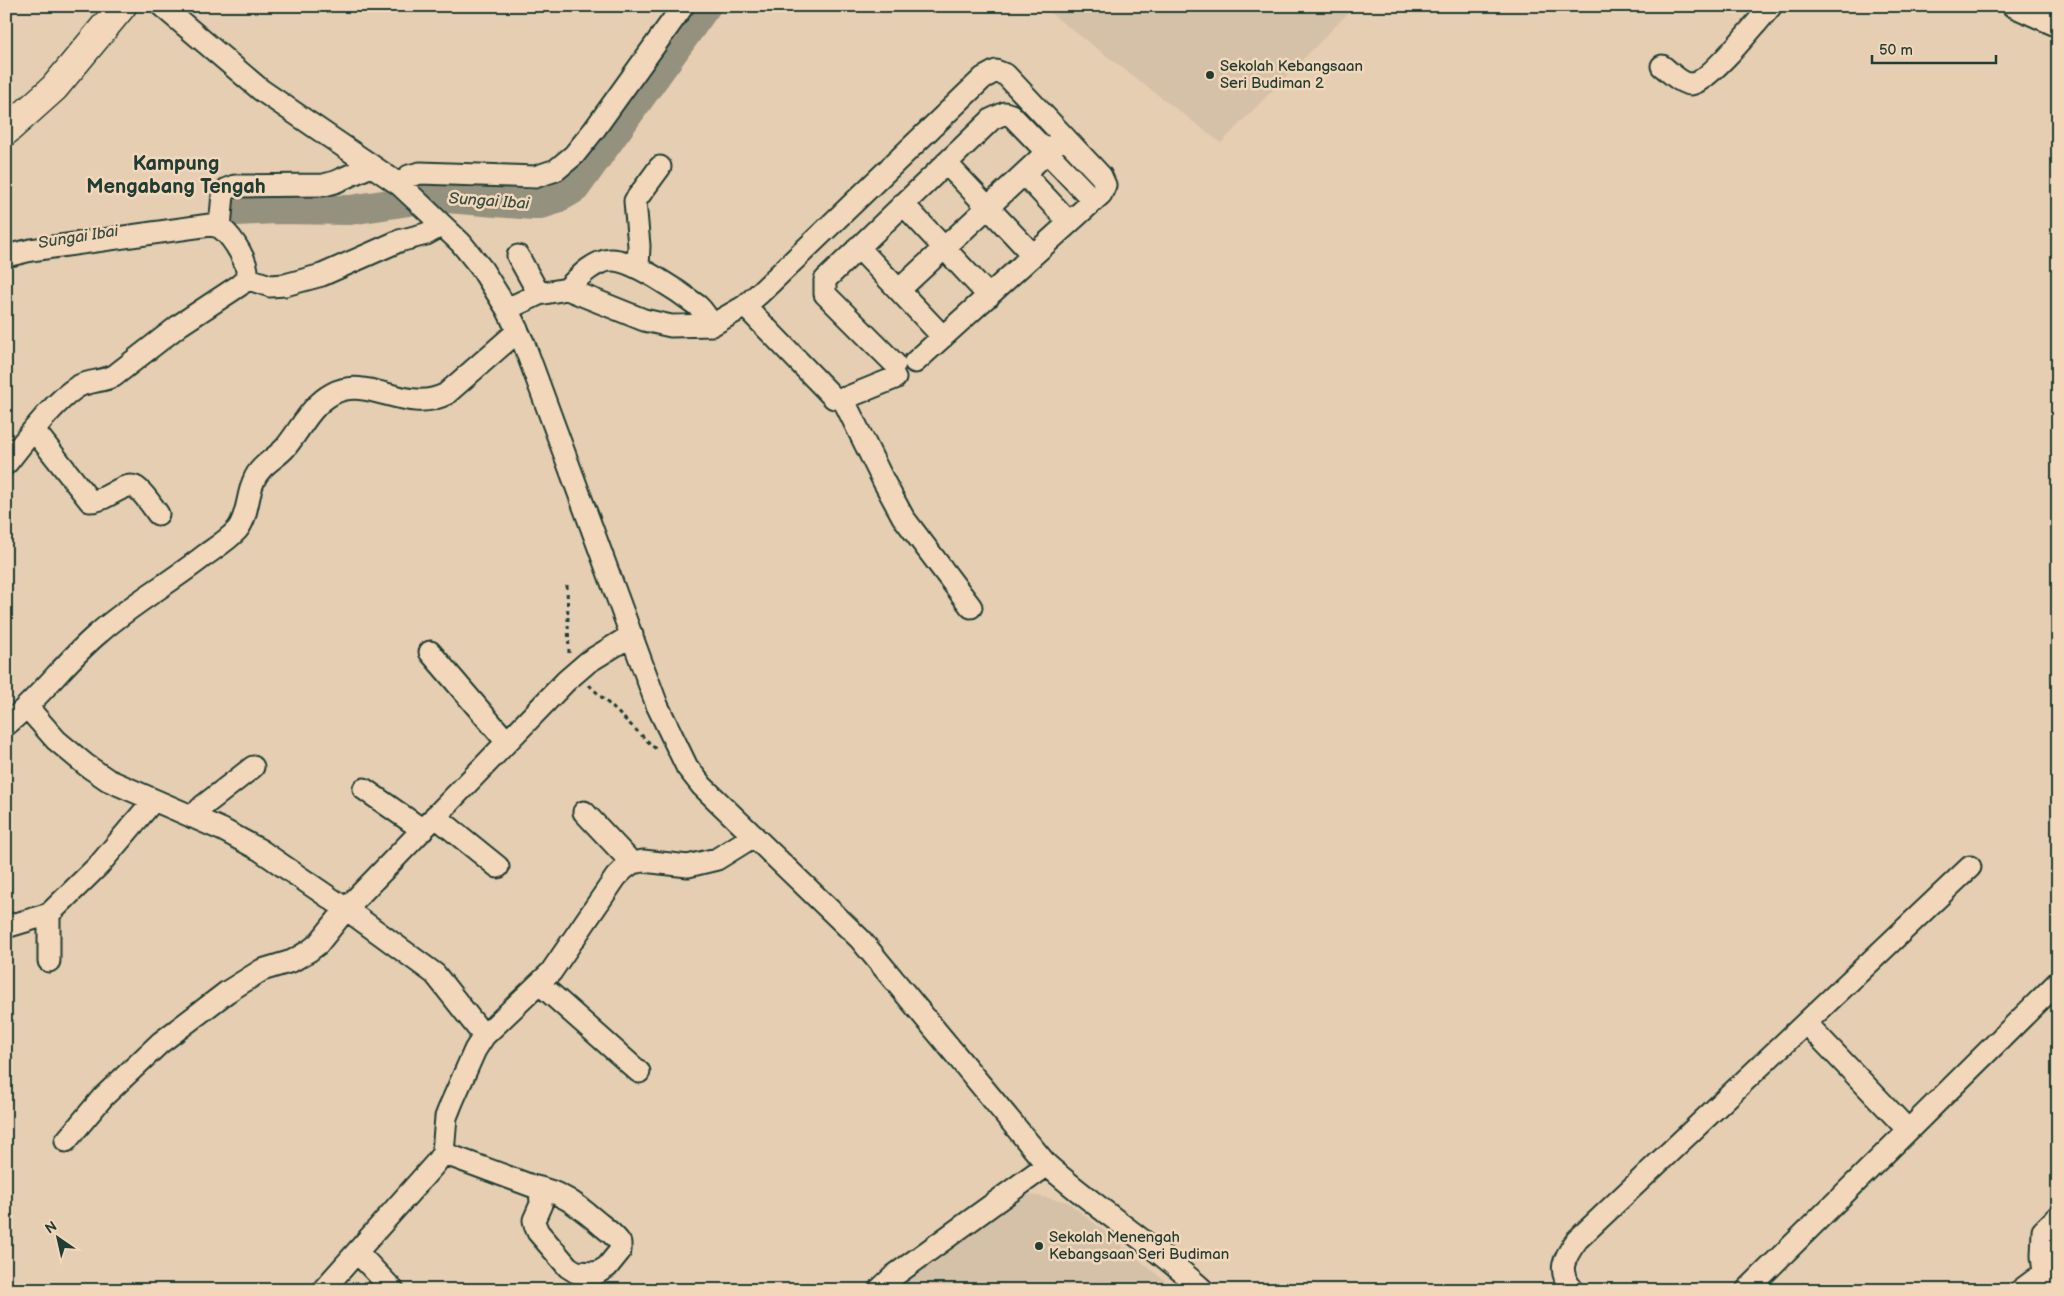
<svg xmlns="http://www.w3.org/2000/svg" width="2064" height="1296" font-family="'Balsamiq Sans',sans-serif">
  <rect width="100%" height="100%" fill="#e6ceb2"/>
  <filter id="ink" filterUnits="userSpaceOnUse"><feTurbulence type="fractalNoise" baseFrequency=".02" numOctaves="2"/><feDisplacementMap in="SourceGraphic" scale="10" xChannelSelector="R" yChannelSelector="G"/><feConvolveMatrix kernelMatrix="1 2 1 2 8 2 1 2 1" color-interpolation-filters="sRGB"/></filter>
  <g filter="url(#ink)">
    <!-- built -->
    <path fill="#d5c1a7" d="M1041,6h314l-134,137z
      M1027,1194l41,8 108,88h-282z"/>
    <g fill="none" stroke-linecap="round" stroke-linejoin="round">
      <!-- river -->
      <path stroke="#94927f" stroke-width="30" d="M2047,6l11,4
        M236,211l40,-2 74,1 85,-13 98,8c17,-2 28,-8 42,-17l131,-182"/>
      <!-- minor casing -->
      <g stroke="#1f3d34" stroke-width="25">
        <path id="minor" d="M162,6l99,84 139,95 16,15 45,43 21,26 25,40 17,35 133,361 30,62 15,19 158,153 187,226c50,44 107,80 156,125
          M2013,6l45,20
          M1662,66c7,5 19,18 29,18 17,-1 67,-63 80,-78
          M946,163l86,91
          M1024,174l45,48
          M400,185l9,-9 11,-3 115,4 21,-7 18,-15 20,-25 89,-124
          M903,204l86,92
          M220,227l3,-33 4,-5 8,-3 89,-1 11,-3 36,-16
          M858,247l85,90
          M6,256l25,-6 179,-25c4,1 9,1 12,4 10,8 30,37 24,50 -2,2 -4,4 -6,6l-59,39 -67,52c-11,5 -23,5 -33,9 -23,11 -58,58 -75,79
          M518,256l21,38
          M638,268l1,-22 -4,-45 25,-34
          M246,278l24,8 15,-1 37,-10 77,-34 27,-7 16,-9
          M567,289c11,-11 26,-28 44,-29 21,-1 70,33 87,46 6,5 10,13 14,19
          M899,290l159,-148
          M745,306l89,92 9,1 52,-21
          M507,309l32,-15 28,-5 77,31 27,6 41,-1 33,-19 16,-14 222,-214 13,-7 10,4 95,101 4,9 -4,9 -186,168
          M895,364l-70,-70v-14l167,-161 13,-6 6,2 82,85
          M843,399l41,83 19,35 68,90
          M34,430l56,71c17,1 36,-23 48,-12 8,7 14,17 20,25
          M430,652l77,90
          M28,708l28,32 30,25 22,15 115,50 37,20 86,59 89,65 49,62
          M6,725c35,-28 60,-65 94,-93 32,-28 71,-50 104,-76 11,-8 24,-16 33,-26 11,-13 10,-35 17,-50 6,-15 21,-21 31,-32 16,-19 25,-42 47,-54 36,-20 74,21 114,0l72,-63
          M364,789l59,41
          M584,812l48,51
          M435,816l63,51
          M192,817l11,-11 50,-39
          M49,914v47
          M6,927l43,-13 50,-49 54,-64
          M540,984l99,88
          M1806,1023l102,107
          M66,1141l37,-44 57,-54 67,-51 35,-22 30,-9 17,-10 9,-7 28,-35 220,-228 22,-19 44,-27
          M443,1153l89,33c30,6 45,19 68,38 7,6 15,11 20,19v8l-13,16 -10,6 -21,-1 -8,-5 -30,-35 -3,-7 -1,-5 7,-16 -1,-16
          M357,1252l36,38
          M2044,1273l-2,-17 1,-25 15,-15
          M323,1290l112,-126 8,-11 3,-36 6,-15 23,-52 9,-14 67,-64 65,-95 8,-8 8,-6 11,-2 45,5 29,-7 37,-23
          M879,1290l16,-15 152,-110
          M1573,1290c-17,-19 -9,-32 4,-50l393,-373
          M1747,1290l311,-308
          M2021,1290l23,-17 13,5"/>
      </g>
      <!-- major casing -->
      <g stroke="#1f3d34" stroke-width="31">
        <path id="major" d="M6,131l48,-43 68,-82"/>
      </g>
      <!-- path -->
      <path stroke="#1f3d34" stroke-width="3" stroke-dasharray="4 4" stroke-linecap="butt" d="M567,585l2,70
        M589,685l69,66"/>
      <!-- minor -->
      <use href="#minor" stroke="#f3d7ba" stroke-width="21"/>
      <!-- major -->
      <use href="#major" stroke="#f3d7ba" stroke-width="28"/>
    </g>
  </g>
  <!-- markers -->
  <g fill="#1f3d34" stroke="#f3d7ba" stroke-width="2">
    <circle cx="1210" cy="75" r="5"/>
    <circle cx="1039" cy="1246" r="5"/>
  </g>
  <g text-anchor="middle" stroke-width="5" stroke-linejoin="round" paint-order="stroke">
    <!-- poi labels -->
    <g font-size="15" fill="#1f3d34" stroke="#f3d7ba" text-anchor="start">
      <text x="1220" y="71">Sekolah Kebangsaan<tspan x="1220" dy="17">Seri Budiman 2</tspan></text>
      <text x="1049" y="1242">Sekolah Menengah<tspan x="1049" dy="17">Kebangsaan Seri Budiman</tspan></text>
    </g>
    <!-- water labels -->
    <g font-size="16" font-style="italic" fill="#364e43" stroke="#f3d7ba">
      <text transform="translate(489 200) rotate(4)" y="6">Sungai Ibai</text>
      <text transform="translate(78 236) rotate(-9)" y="6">Sungai Ibai</text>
    </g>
    <!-- district labels -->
    <g font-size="20" font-weight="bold" fill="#1f3d34" stroke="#f3d7ba">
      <text x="176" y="170">Kampung<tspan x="176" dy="23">Mengabang Tengah</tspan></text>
    </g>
  </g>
  <!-- margin -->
  <rect width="2064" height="1296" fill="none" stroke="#f3d7ba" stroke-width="25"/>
  <rect x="12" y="12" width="2039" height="1271" fill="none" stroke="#1f3d34" stroke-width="2" filter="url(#ink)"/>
  <!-- north arrow -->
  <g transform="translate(58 1238) rotate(326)" stroke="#f3d7ba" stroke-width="4" paint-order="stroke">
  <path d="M0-4L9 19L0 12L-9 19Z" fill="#1f3d34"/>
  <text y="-8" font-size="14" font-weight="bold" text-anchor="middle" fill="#1f3d34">N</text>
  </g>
  <!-- scale -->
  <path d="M1872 55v8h124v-8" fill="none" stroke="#1f3d34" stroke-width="2.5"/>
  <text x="1879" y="55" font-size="15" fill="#1f3d34" stroke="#f3d7ba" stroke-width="4" paint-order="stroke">50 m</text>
</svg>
